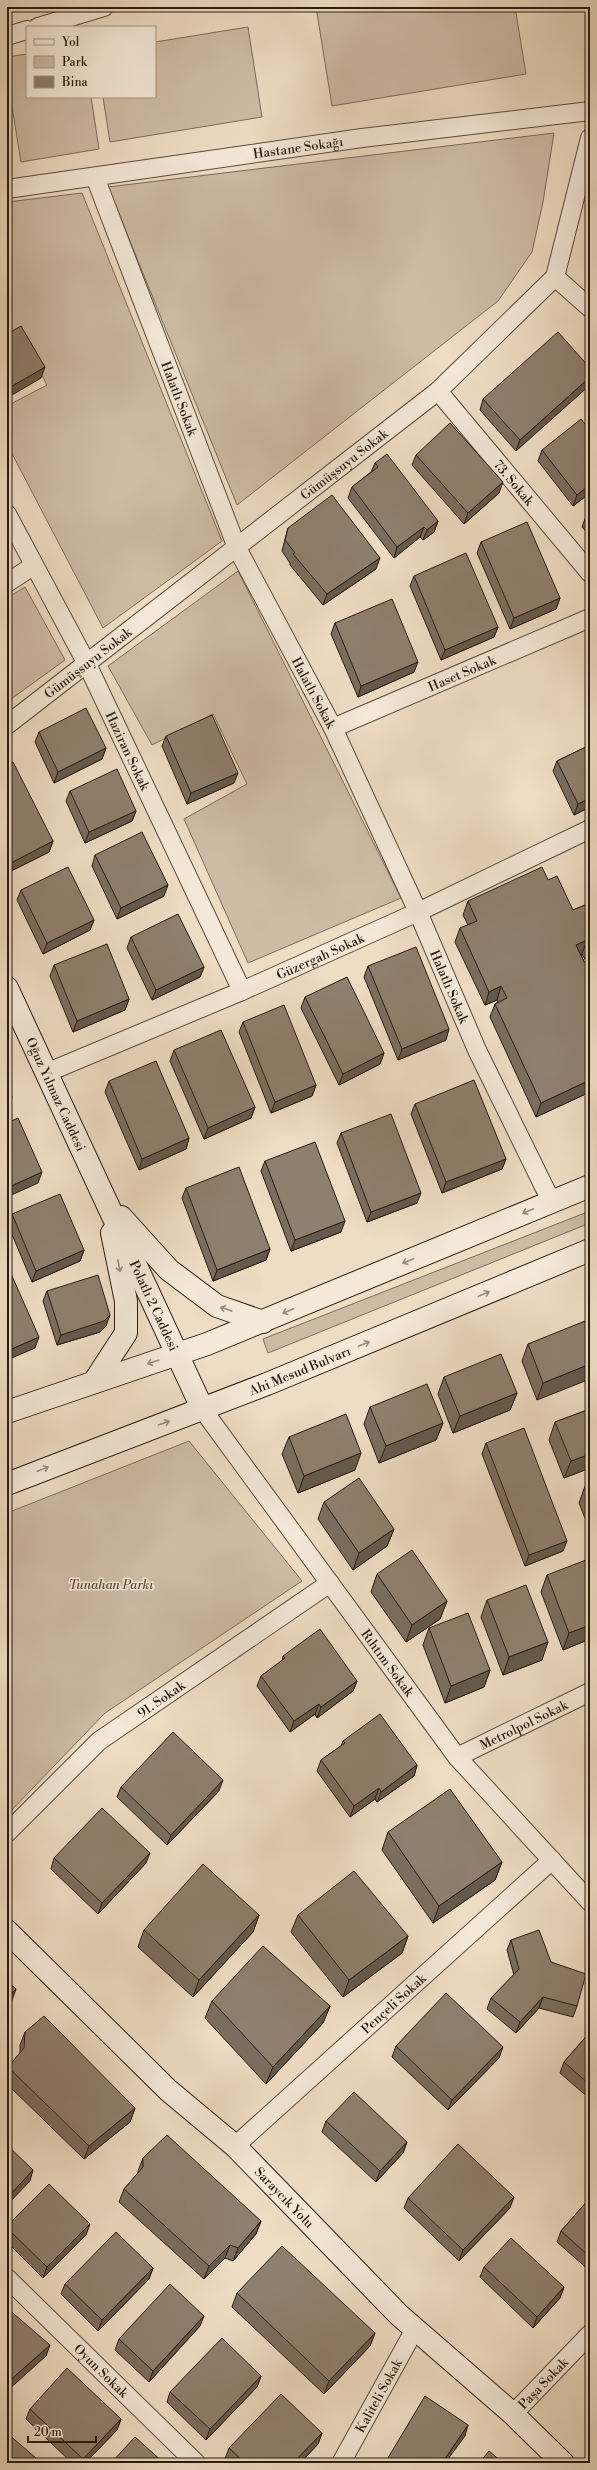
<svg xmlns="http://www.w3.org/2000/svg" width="597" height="2470" font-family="'Libre Bodoni',serif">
  <rect width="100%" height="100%" fill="#eedcc3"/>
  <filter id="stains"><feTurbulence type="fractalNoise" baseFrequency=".005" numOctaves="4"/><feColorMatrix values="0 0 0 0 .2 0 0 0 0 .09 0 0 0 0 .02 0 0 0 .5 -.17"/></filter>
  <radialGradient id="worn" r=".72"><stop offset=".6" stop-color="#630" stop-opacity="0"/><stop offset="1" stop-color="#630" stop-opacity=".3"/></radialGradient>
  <!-- green -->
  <path fill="#cdbba5" stroke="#7b6b5b" d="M316,7h199l11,67 -194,32z
    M248,27l14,90 -152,25 -7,-45h52v-55z
    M27,54v43h64l8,52 -78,13 -14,-86v-19z
    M554,133l-11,69 -11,50 -34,49 -261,204 -129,-318z
    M82,193l140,348 -119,87 -96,-184v-38l40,-21 -29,-56 -11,5v-132z
    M238,571l163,327 -153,65 -64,-144 63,-35 -34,-70 -61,31 -44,-79z
    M25,587l40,73 -58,42v-104z
    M590,1211v12l-322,130 -5,-14z
    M189,1441l113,140 -197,132 -98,102v-302z"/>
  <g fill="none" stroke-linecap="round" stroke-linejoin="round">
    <!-- minor casing -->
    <g stroke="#5a4b3e" stroke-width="20">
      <g id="minor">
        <path d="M38,27l66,-20"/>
        <path d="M7,36l20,-6"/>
        <path id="s1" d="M95,177l142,371 96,180 85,184 59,138 74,151"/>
        <path id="s2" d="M7,189l355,-51 228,-27"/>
        <path d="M555,277l35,31"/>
        <path id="s3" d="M438,391l152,182"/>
        <path id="s4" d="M7,514l80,150 155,327"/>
        <path d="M7,583l26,-17"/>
        <path id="s5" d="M7,725l431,-334 117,-114 35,-139"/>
        <path id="s6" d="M333,728l257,-110"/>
        <path id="s7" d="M46,1073l196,-82 176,-79 172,-83"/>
        <path id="s8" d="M203,1410l254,347 133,145"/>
        <path id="s9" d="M457,1757l133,-65"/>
        <path id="s10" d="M7,1833l92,-92 231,-158"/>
        <path id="s11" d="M235,2146l317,-286"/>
        <path id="s12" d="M7,2278l189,185"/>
        <path id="s13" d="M513,2414l77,-80"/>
        <path id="s14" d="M341,2463l74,-134"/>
      </g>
    </g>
    <!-- secondary casing -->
    <g stroke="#291b11" stroke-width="24">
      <g id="secondary">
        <path id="s15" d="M7,988l196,422"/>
        <path d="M121,1217l48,53 48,36 46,16"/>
        <path d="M94,1382l32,-49v-32l-14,-68"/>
        <path d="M7,1412l200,-68 383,-158"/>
        <path id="s16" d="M7,1484l260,-100 323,-134"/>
        <path id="s17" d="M7,1931l161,159 67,56 164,169 114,99 50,49"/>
      </g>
    </g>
    <!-- minor -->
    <use href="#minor" stroke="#f4e8d8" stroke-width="18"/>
    <!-- secondary -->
    <use href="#secondary" stroke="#f4e8d8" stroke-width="22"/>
  </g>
  <!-- wall -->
  <path fill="#7b6d5f" stroke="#291b11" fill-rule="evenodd" d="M590,368l-74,83 -36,-41 3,-11z
    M542,450l48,43 -17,13 -35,-45z
    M416,455l83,38 -35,31 -52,-59z
    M375,463l63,58 -4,11 -11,8 -3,-3 -26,21 -46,-60 4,-11 19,-15z
    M590,513v23l-8,-9 4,-11z
    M288,528l88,41 -53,36 -33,-40v-2l-8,-12 3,-12z
    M481,542l79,56 -4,11 -46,20 -33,-76z
    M414,576l84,51 -4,10 -53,23 -31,-74z
    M335,623l79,49 -56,25 -27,-63z
    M39,732l67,16 -4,11 -48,24 -19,-41z
    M166,736l68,47 -47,21 -25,-58z
    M590,745v62l-16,8 -21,-44 4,-10z
    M7,765l46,76 -4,11 -42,21z
    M70,791l66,20 -4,10 -47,22 -19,-42z
    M95,855l69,41 -47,23 -25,-53z
    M548,880l25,30 17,-7v189l-54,25 -46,-100 5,-13 3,-2 -1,-2 -12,5 -30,-63 5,-14 8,-3 -5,-10 5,-14zM581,954h1l4,7 -2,1z
    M21,890l73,30 -4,10 -47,24 -26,-54z
    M131,937l73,30 -4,10 -48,23 -25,-52z
    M54,965l75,34 -4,11 -52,22 -23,-56z
    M368,966l78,74 -48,20 -34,-83z
    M305,997l79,56 -4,11 -41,21 -38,-77z
    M243,1022l73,63 -4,11 -41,17 -32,-81z
    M174,1050l81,57 -4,11 -47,21 -34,-78z
    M109,1081l80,57 -3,11 -47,21 -34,-78z
    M415,1104l91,55 -4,10 -60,24 -31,-79z
    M341,1133l76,70 -50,19 -30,-79z
    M265,1161l76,71 -50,19 -30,-80z
    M186,1188l84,61 -4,11 -53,21 -31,-83z
    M12,1214l72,36 -4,11 -48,21 -24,-57z
    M47,1291l59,35 -6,6 -43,13 -14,-44z
    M590,1333l-53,67 -15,-39 6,-17z
    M444,1377l73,16 -7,17 -57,23 -15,-39z
    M370,1407l73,16 -7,17 -57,23 -15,-39z
    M590,1409v59l-26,10 -15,-38 6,-18z
    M289,1437l66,33 -57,23 -16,-39z
    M486,1443l77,108 -38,15 -43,-112z
    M590,1484v47l-11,-28 6,-17z
    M324,1502l70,27 -7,17 -34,24 -35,-51z
    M590,1570v69l-27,11 -22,-58 6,-17z
    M377,1574l70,27 -7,18 -34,23 -35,-50z
    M487,1600l55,60 -39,15 -22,-58z
    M429,1628l61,42 -6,17 -39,16 -22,-58z
    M283,1656l74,25 -4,10 -36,27 -2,-4 -25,18 -33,-46 4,-10 21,-15z
    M343,1741l74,24 -3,11 -37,26 -2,-3 -25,18 -33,-46 4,-11 20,-14z
    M121,1787l98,4 -52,54 -50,-48z
    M388,1832l114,30 -7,18 -62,43 -51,-73z
    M54,1858l92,5 -48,51 -47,-45z
    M259,1915l-6,17 -60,65 -55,-50 6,-17z
    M298,1915l110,21 -6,17 -59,44 -52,-65z
    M511,1940l40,22 26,44 -4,11 -34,-9 -23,25 -29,-24 4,-11 23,-23 -7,-25z
    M212,2001l118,5 -7,17 -57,61 -61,-66z
    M25,2032l110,76 -5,14 -46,37 -77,-75v-15l1,-2 12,-14v-8z
    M590,2032v67l-30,-26 4,-11z
    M396,2046l103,12 -51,52 -56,-53z
    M326,2121l81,21 -4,11 -27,29 -54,-50z
    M143,2158l118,63 -5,13 -23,27 -8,-3 -21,21 -85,-77 5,-13 14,-16v-2z
    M408,2198l102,10 -51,53 -55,-53z
    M590,2198v73l-33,-29 4,-11z
    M7,2226l79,9 -43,43 -36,-36z
    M484,2267l80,20 -4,11 -27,30 -53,-51z
    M153,2268l-4,11 -51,52 -37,-37 4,-10z
    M237,2293l138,40 -5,13 -46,48 -92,-87z
    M200,2326l-51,56 -34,-32 4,-11z
    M261,2376l-4,11 -51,53 -39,-38 3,-10z
    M30,2409l91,10 -4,11 -32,33h-13l-46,-44z
    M322,2433l-4,11 -18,19h-70l-5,-4 4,-11z"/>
  <!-- shaded-wall -->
  <path fill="#64594d" stroke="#291b11" d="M45,367l-4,11 -34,20v-9z
    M590,377v8l-74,66 4,-11z
    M503,482l-4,11 -35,31 4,-11z
    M590,485v8l-17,13 4,-11z
    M438,521l-4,11 -11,8 4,-10z
    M424,527l-4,10 -26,21 3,-11z
    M380,558l-4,11 -53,36 4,-11z
    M560,598l-4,11 -46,20 4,-11z
    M498,627l-4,10 -53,23 4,-10z
    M418,662l-4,10 -56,25 3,-11z
    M106,748l-4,11 -48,24 4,-11z
    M238,773l-4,10 -47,21 4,-11z
    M590,798v9l-16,8 4,-11z
    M136,811l-4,10 -47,22 4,-11z
    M53,841l-4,11 -42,21v-3l2,-6z
    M168,885l-4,11 -47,23 4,-11z
    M94,920l-4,10 -47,24 4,-11z
    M587,940l-5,14 -11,5 5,-14z
    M204,967l-4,10 -48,23 4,-10z
    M501,986l-4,14 -12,5 4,-13z
    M129,999l-4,11 -52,22 4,-11z
    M449,1029l-3,11 -48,20 4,-11z
    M384,1053l-4,11 -41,21 4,-11z
    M590,1080v12l-54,25 5,-14z
    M316,1085l-4,11 -41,17 4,-11z
    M12,1097l-3,11h-2v-8z
    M255,1107l-4,11 -47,21 4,-11z
    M189,1138l-3,11 -47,21 3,-11z
    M506,1159l-4,10 -60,24 4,-11z
    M42,1172l-4,11 -31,14v-9z
    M421,1193l-4,10 -50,19 4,-10z
    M345,1221l-4,11 -50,19 4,-11z
    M270,1249l-4,11 -53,21 4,-11z
    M84,1250l-4,11 -48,21 4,-11z
    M110,1315l-4,11 -6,6 -43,13 4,-10z
    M39,1337l-4,11 -28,12v-9z
    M590,1364v15l-53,21 6,-17z
    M517,1393l-7,17 -57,23 7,-17z
    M443,1423l-7,17 -57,23 7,-17z
    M361,1453l-6,17 -57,23 6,-17z
    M590,1454v14l-26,10 7,-17z
    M394,1529l-7,17 -34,24 6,-17z
    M567,1541l-4,10 -38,15 4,-11z
    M447,1601l-7,18 -34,23 6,-17z
    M590,1625v14l-27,11 6,-17z
    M548,1642l-6,18 -39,15 6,-18z
    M490,1670l-6,17 -39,16 6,-17z
    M357,1681l-4,10 -36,27 4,-11z
    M319,1704l-4,10 -25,18 4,-11z
    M417,1765l-3,11 -37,26 4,-10z
    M223,1780l-4,11 -52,54 4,-10z
    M379,1788l-4,11 -25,18 4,-11z
    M150,1853l-4,10 -48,51 4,-11z
    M502,1862l-7,18 -62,43 6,-17z
    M259,1915l-6,17 -60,65 6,-17z
    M408,1936l-6,17 -59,44 6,-17z
    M16,1989l-5,14 -4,3v-8z
    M543,1997l-4,11 -23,25 4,-11z
    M330,2006l-7,17 -57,61 7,-17z
    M503,2047l-4,11 -51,52 4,-10z
    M135,2108l-5,14 -46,37 5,-13z
    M407,2142l-4,11 -27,29 4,-11z
    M33,2170l-3,11 -23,24v-7z
    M514,2197l-4,11 -51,53 4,-11z
    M261,2221l-5,13 -23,27 5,-13z
    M90,2224l-4,11 -43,43 4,-11z
    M230,2245l-5,13 -21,21 5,-13z
    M153,2268l-4,11 -51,52 4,-11z
    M564,2287l-4,11 -27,30 4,-11z
    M204,2316l-4,10 -51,56 4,-11z
    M375,2333l-5,13 -46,48 5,-13z
    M50,2345l-4,11 -39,35v-8z
    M261,2376l-4,11 -51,53 4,-11z
    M121,2419l-4,11 -32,33h-3l1,-4z
    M468,2425l-3,11 -20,27h-3z
    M322,2433l-4,11 -18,19h-7z"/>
  <!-- building -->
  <path fill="#8f7f6e" stroke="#291b11" d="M21,326l24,41 -38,22v-55z
    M558,332l32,36v9l-70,63 -37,-41z
    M581,419l9,11v55l-13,10 -35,-45z
    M450,423l53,59 -35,31 -52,-58z
    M387,454l51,67 -11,9 -3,-3 -27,20 -45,-60 26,-20 -3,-4z
    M332,495l48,63 -53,36 -34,-40 2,-1 -10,-13 3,-12z
    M590,513v8l-4,-5z
    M527,522l33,76 -46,20 -33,-76z
    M466,553l32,74 -53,23 -31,-74z
    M392,599l26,63 -57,24 -26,-63z
    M86,708l20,40 -48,24 -19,-40z
    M212,715l26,58 -47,20 -25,-57z
    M590,745v53l-12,6 -21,-43z
    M13,762l40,79 -44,23 -2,-5v-94z
    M117,769l19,42 -47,21 -19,-41z
    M142,832l26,53 -47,23 -26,-53z
    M68,867l26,53 -47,23 -26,-53z
    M542,867l6,13 9,-4 16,34 17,-7v43l-3,-6 -11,5 8,17 6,-3v121l-49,23 -46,-99 12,-6 -6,-12 -12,6 -29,-64 17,-7 -9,-20z
    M178,914l26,53 -48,23 -25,-53z
    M107,944l22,55 -52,22 -23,-56z
    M416,947l33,82 -47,20 -34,-83z
    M347,977l37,76 -41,21 -38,-77z
    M284,1005l32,80 -41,17 -32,-80z
    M221,1030l34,77 -47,21 -34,-78z
    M156,1061l33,77 -47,21 -33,-78z
    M474,1080l32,79 -60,23 -31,-78z
    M7,1086l5,11 -5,3z
    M391,1114l30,79 -50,19 -30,-79z
    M18,1118l24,54 -35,16v-65z
    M315,1142l30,79 -50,19 -30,-79z
    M239,1167l31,82 -53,21 -31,-82z
    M60,1194l24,56 -48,21 -24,-57z
    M8,1267l31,70 -32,14v-83z
    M98,1275l12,40 -6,6 -43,14 -14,-44z
    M585,1321l5,12v31l-47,19 -15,-39z
    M501,1354l16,39 -57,23 -16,-39z
    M427,1384l16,39 -57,23 -16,-39z
    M590,1409v45l-19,7 -16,-39z
    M346,1414l15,39 -57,23 -15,-39z
    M524,1428l43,113 -38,14 -43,-112z
    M359,1478l35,51 -35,24 -35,-51z
    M590,1484v14l-5,-12z
    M412,1550l35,51 -35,24 -35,-51z
    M586,1560l4,10v55l-21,8 -22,-58z
    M526,1585l22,57 -39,15 -22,-57z
    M468,1613l22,57 -39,16 -22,-58z
    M320,1629l37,52 -36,26 -2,-3 -25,17 -33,-45 24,-18 -2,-2z
    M380,1714l37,51 -36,27 -2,-4 -25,18 -33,-46 24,-17 -2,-2z
    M173,1732l50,48 -52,55 -50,-48z
    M450,1789l52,73 -63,44 -51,-74z
    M102,1808l48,45 -48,50 -48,-45z
    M203,1864l56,51 -60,65 -55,-50z
    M354,1871l54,65 -59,44 -51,-65z
    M539,1930l12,32 35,12 -9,32 -34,-9 -23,25 -29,-24 28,-29 -8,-29z
    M263,1946l67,60 -57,61 -61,-66z
    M7,1981l9,8 -9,9z
    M446,1993l57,54 -51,53 -56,-54z
    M44,2016l91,92 -46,38 -81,-79 16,-19 1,-16z
    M590,2032v53l-26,-23z
    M354,2092l53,50 -27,29 -54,-50z
    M167,2135l94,86 -23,27 -8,-3 -21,21 -85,-77 19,-22v-9z
    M458,2144l56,53 -51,53 -55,-52z
    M7,2145l26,25 -26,28z
    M49,2184l41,40 -43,43 -40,-39v-2z
    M590,2198v59l-29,-26z
    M116,2232l37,36 -51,52 -37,-36z
    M511,2238l53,49 -27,30 -53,-50z
    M282,2246l93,87 -46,48 -92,-88z
    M170,2284l34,32 -51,55 -34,-32z
    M7,2308l43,37 -43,38z
    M222,2338l39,38 -51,53 -40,-37z
    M67,2368l54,51 -38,40 -53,-50z
    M281,2394l41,39 -29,30h-48l-16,-15z
    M425,2396l43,29 -26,38h-57z
    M8,2434l28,24 -3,5h-26v-28z
    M135,2437l29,26h-53z
    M489,2451l14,12h-24z"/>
  <!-- one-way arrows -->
  <defs><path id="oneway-shaft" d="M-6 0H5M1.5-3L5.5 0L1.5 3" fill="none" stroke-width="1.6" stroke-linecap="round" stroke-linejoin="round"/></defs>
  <g stroke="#998c7e">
    <use href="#oneway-shaft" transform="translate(528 1211) rotate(157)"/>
    <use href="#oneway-shaft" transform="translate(408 1261) rotate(157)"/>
    <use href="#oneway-shaft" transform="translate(119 1266) rotate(79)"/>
    <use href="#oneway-shaft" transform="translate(484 1294) rotate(-23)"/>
    <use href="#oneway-shaft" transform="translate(226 1309) rotate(-161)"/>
    <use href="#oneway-shaft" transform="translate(288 1311) rotate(157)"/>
    <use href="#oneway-shaft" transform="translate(364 1344) rotate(-23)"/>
    <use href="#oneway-shaft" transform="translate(153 1362) rotate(162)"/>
    <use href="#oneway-shaft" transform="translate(164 1423) rotate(-19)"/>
    <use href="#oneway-shaft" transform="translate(43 1469) rotate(-22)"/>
  </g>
  <g text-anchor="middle" stroke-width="3" stroke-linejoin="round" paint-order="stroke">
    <!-- street labels -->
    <g font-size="13" fill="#291b11" stroke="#f4e8d8">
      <text dy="5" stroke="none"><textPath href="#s2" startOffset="294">Hastane Sokağı</textPath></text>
      <text dy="5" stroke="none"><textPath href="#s1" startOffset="237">Halatlı Sokak</textPath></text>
      <text dy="5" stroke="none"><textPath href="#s5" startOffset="426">Gümüşsuyu Sokak</textPath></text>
      <text dy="5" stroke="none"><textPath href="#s3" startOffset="119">73. Sokak</textPath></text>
      <text dy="5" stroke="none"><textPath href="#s5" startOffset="102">Gümüşsuyu Sokak</textPath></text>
      <text dy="5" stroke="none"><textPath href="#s6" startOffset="140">Haset Sokak</textPath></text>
      <text dy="5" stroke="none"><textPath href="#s1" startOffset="561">Halatlı Sokak</textPath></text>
      <text dy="5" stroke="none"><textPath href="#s4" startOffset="266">Haziran Sokak</textPath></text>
      <text dy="5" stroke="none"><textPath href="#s7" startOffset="298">Güzergah Sokak</textPath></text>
      <text dy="5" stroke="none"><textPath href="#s1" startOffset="885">Halatlı Sokak</textPath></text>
      <text dy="5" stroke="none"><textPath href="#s15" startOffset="117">Oğuz Yılmaz Caddesi</textPath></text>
      <text dy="5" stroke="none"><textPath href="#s15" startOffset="350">Polatlı 2 Caddesi</textPath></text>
      <text dy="5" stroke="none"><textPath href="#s16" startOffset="314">Ahi Mesud Bulvarı</textPath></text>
      <text dy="5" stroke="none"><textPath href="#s8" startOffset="313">Rıhtım Sokak</textPath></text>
      <text dy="5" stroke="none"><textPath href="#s10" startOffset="205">91. Sokak</textPath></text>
      <text dy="5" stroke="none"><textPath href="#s9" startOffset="74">Metrolpol Sokak</textPath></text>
      <text dy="5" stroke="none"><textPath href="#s11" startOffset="213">Pençeli Sokak</textPath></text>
      <text dy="5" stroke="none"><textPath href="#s17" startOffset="385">Saraycık Yolu</textPath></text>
      <text dy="5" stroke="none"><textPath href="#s12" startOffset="132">Oyun Sokak</textPath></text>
      <text dy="5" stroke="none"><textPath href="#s13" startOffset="43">Paşa Sokak</textPath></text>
      <text dy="5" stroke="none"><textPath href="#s14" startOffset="77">Kaliteli Sokak</textPath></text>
    </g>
    <!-- park labels -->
    <g font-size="13" font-style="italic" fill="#5a4b3d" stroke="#f4e8d8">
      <text x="111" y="1589">Tunahan Parkı</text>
    </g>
  </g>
  <!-- margin -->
  <rect width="597" height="2470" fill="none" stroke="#eedcc3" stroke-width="24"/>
  <rect x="8" y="8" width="581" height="2454" fill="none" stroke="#291b11" stroke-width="2"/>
  <rect x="12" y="12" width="573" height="2446" fill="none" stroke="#291b11"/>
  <!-- legend -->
  <rect x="26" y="26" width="130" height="72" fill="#f4e8d8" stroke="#a39688"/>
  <rect x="34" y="39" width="20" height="6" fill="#f4e8d8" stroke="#a39688"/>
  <text x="62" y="46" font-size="12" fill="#291b11">Yol</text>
  <rect x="34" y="56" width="20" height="12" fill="#cdbba5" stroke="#a39688"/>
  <text x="62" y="66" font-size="12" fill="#291b11">Park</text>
  <rect x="34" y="76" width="20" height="12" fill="#8f7f6e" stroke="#a39688"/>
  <text x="62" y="86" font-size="12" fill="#291b11">Bina</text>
  <!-- scale -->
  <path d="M28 2436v6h68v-6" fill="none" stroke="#291b11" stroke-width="2"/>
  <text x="34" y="2436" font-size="12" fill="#291b11" stroke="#f4e8d8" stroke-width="3" paint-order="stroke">20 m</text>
  <rect width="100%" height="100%" filter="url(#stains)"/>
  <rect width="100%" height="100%" fill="url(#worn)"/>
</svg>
